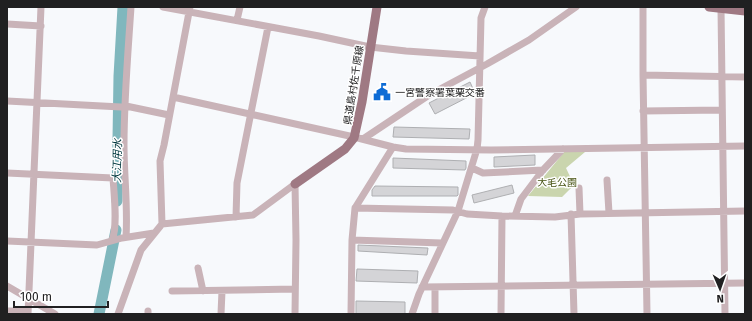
<svg xmlns="http://www.w3.org/2000/svg" width="752" height="321" font-family="'Fira Sans','Noto Sans JP',sans-serif">
  <rect width="100%" height="100%" fill="#f7f9fc"/>
  <!-- green -->
  <path fill="#cad5ae" d="M565,151l20,1 -19,16 8,17 -12,12 -34,-1z"/>
  <g fill="none" stroke-linecap="round" stroke-linejoin="round">
    <!-- river -->
    <path stroke="#80b7bd" stroke-width="11" d="M117,201l2,-125 4,-69
      M99,314l17,-84"/>
  </g>
  <!-- building -->
  <path fill="#d4d4d7" stroke="#aeafb2" d="M470,82l4,9v3l-39,20 -6,-11z
    M394,127l76,2 -1,10 -76,-2z
    M535,155v10l-41,2v-10z
    M393,158l73,3v7l-1,2 -72,-2z
    M512,185l2,8 -40,10 -2,-8z
    M375,186l83,1v8l-1,1h-85v-6z
    M358,245l70,3 -1,7 -69,-4z
    M357,269l61,2 -1,12 -61,-2z
    M356,301l49,1v12h-49z"/>
  <g fill="none" stroke-linecap="round" stroke-linejoin="round">
    <!-- minor -->
    <path stroke="#c9b3b8" stroke-width="7" d="M163,7l156,29 51,11 36,4 74,5
      M643,7v68l4,239
      M721,8l4,306
      M237,20l3,-13
      M7,24l34,2
      M643,75l102,2
      M173,97l181,40 39,10 13,2 85,1 254,-4
      M7,101l114,6 5,-1 43,9
      M643,111l79,-1
      M363,139l66,-44 58,-31 42,-24 47,-33
      M472,168l11,5 60,-3
      M7,173l106,5c1,16 5,49 -1,62
      M607,180l2,33
      M295,184l1,56 -1,74
      M579,188l1,26
      M355,208l98,2 14,4 35,2 53,1 25,-3 165,-3
      M571,214l3,100
      M515,216l6,-17 22,-29 20,-21
      M236,217l1,-34 31,-156
      M162,224l91,-9 42,-31
      M126,237c2,-30 -2,-61 -2,-92 0,-46 4,-92 7,-138
      M352,240l90,3
      M7,241l90,4 25,-7 32,-5
      M198,268l5,23
      M7,286l48,28
      M422,287l323,-4
      M435,287v27
      M172,291l123,-2
      M7,311h21
      M28,314l13,-307
      M118,314l23,-64 21,-26 -2,-63 4,-16 26,-138
      M148,314v-3
      M221,314l1,-23
      M351,314l1,-74 3,-32 38,-61
      M412,314l7,-20 39,-83 19,-62 1,-9 3,-122 4,-11
      M501,314l1,-98"/>
    <!-- major -->
    <path stroke="#9f7983" stroke-width="9" d="M709,7l36,4
      M295,184l50,-35 9,-11 8,-36 15,-95"/>
  </g>
  <!-- icons -->
  <defs>
    <g id="civic-bare" transform="scale(1.38)"><path d="M-.6-6.5H3V-4.5H.6V-3L4-1V1h2V6H-6V1h2V-1L-.6-3ZM-1.2 2.5V6h2.4V2.5Z" fill="#0e6cd5" stroke="#fff" stroke-width="2.5" paint-order="stroke"/></g>
  </defs>
  <g fill-rule="evenodd">
    <use href="#civic-bare" x="382" y="92"/>
  </g>
  <g text-anchor="middle" stroke-width="3" stroke-linejoin="round" paint-order="stroke">
    <!-- street labels -->
    <g font-size="10" fill="#202021" stroke="#fff">
      <text transform="translate(353 85) rotate(-81)" y="4">県道島村佐千原線</text>
    </g>
    <!-- poi labels -->
    <g font-size="10" fill="#202021" stroke="#fff" text-anchor="start">
      <text x="395" y="96">一宮警察署葉栗交番</text>
    </g>
    <!-- park labels -->
    <g font-size="10" fill="#465212" stroke="#fff">
      <text x="557" y="186">大毛公園</text>
    </g>
    <!-- water labels -->
    <g font-size="11" font-style="italic" fill="#01383e" stroke="#fff">
      <text transform="translate(117 161) rotate(-89)" y="4">大江用水</text>
    </g>
  </g>
  <!-- border -->
  <rect width="752" height="321" fill="none" stroke="#202021" stroke-width="16"/>
  <!-- north arrow -->
  <g transform="translate(720 289) rotate(178)" stroke="#ffffff" stroke-width="3" paint-order="stroke">
  <path d="M0-3L7 15L0 10L-7 15Z" fill="#202021"/>
  <text y="-6" font-size="11" font-weight="bold" text-anchor="middle" fill="#202021">N</text>
  </g>
  <!-- scale -->
  <path d="M14 301v6h94v-6" fill="none" stroke="#202021" stroke-width="2"/>
  <text x="20" y="301" font-size="12" fill="#202021" stroke="#ffffff" stroke-width="3" paint-order="stroke">100 m</text>
</svg>
